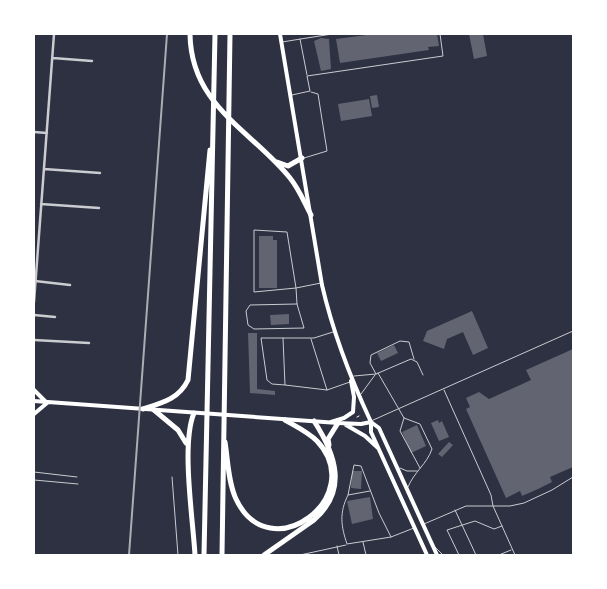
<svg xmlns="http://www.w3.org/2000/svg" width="607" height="589" font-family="Lora,serif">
  <rect width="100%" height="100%" fill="#2d3142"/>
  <!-- building -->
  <path fill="#626471" d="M374,34h63l2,12 -11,1 1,3 -89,13 -4,-24z
    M469,34h14l4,22 -13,3z
    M321,38l8,1 2,30 -10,2 -7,-30z
    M377,95l2,12 -7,1 -2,-12z
    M369,99l3,17 -31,5 -3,-17z
    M259,236h14v4h4v48h-18z
    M472,311l16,37 -15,7 -10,-23 -16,7 -3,10 -21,-8 4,-10z
    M289,314v10l-18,1 -1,-10z
    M248,333h9v56l18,2v4l-25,-2z
    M394,345l4,8 -17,8 -4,-8z
    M573,349v118l-23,10 2,5 -14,7 -16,7 -2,-5 -14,7 -40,-89 4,-2 -4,-9 13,-6 10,7 42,-19 -5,-10z
    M438,420l1,3 3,-2 7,16 -10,4 -8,-18z
    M417,425l9,21 -15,7 -9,-21z
    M449,442l4,3 -11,12 -4,-3z
    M352,471h10l-1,18 -10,-1z
    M370,497l3,22 -21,5 -5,-23z"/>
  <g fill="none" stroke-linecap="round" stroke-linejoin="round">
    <!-- path -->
    <path stroke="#fff" stroke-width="1" d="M357,417l2,-1"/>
    <!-- service -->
    <path stroke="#caccd0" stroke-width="1" d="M300,39l7,36
      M282,42l50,-8
      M292,95l18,-4 -3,-15 136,-20 -3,-22
      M304,158l23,-7 -9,-57 -7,-2
      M297,304l7,24 -50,1 -6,-4 -2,-14 4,-6 47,-1 -1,-16 -42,4v-62l33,2 9,56 25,-5
      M333,332l-19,6h-31l2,47 42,5 23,-8
      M283,338h-22l6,42 5,4 13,1
      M311,339l16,51
      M378,373l26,45 16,6 12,25c-5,15 -18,23 -24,38
      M376,374l-6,-11 1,-8 29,-14 9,1 5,17
      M354,376l22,-2 35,-15 6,3 6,13
      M444,390l47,105 2,11 22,49
      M361,394l14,-19
      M404,418l-4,13 20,37
      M371,421l202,-90
      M400,468l7,3h10
      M34,472l43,5
      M172,477l6,78
      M34,480l44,4
      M370,491l-22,4 6,-30 7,1 18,47 12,24
      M348,495c-9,18 -7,31 -1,49l44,-7 23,-9
      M455,510l21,45
      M424,524l42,-18h44l14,-3 28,-13 21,-13
      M363,542l3,13
      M337,546l2,9
      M435,547l8,8
      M300,555l46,-10
      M459,555l-12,-25 28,-9 19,8 8,-3
      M499,555l12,-5"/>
    <!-- minor -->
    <path stroke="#caccd0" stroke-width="2.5" d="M53,58l39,3
      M34,132l13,1
      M44,169l56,4
      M41,204l58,4
      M35,281l35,4
      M34,302l20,-268
      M34,315l21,2
      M34,340l55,3"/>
    <!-- secondary -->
    <path stroke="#fff" stroke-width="4" d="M280,34l42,251c11,48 28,92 49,137v10l56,123
      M34,390l13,13
      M34,401l304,22 23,1 10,-2
      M34,414l13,-11
      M331,422l13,-4 9,-6 1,-15 -3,-16
      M371,422l8,6 58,127
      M346,425l19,11 13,12"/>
    <!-- motorway -->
    <path stroke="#fff" stroke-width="5" d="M190,34c1,72 61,96 100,144 9,11 14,24 21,37
      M277,162l11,4 14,-8
      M143,409c19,-6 36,-10 45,-29l22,-230
      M154,410l24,20 8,13
      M194,413c-13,31 -1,106 1,142
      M225,442c3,18 3,40 11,57 34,72 133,-3 81,-58 -9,-9 -22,-15 -32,-21
      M329,445l-1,-6 10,-16
      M204,555l11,-521
      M222,555l8,-521
      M264,555l50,-35c34,-30 22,-65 0,-99"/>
    <!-- rail -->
    <path stroke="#abadb3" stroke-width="2" d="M129,555l38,-521"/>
  </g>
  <!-- border -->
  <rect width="607" height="589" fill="none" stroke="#ffffff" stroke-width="70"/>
</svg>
